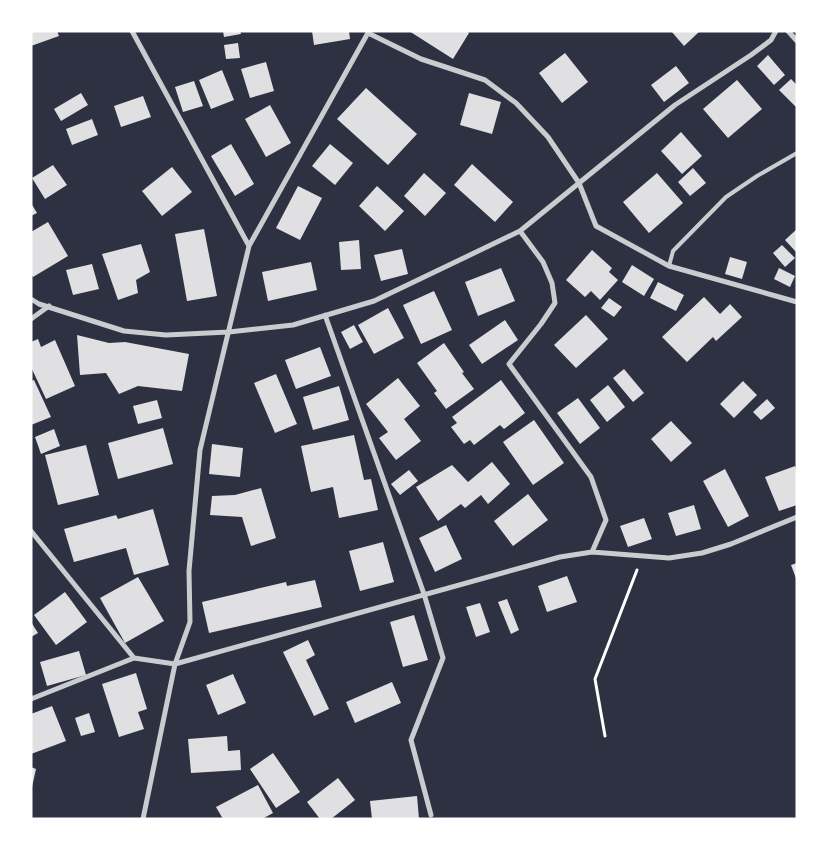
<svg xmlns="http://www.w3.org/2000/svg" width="828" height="850" font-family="'Public Sans',sans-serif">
  <rect width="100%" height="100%" fill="#2d3142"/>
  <!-- building -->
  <path fill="#e0e0e3" d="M31,31h26l2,5 -28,10z
    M223,31h17l1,3 -17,3z
    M312,31h37l1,8 -36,6z
    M409,31h58l2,2 -16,26z
    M671,31h29l-16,15z
    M238,43l2,15 -14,1 -2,-14z
    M565,53l23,29 -26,21 -23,-30z
    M768,55l17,20 -11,10 -17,-19z
    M266,62l8,29 -24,7 -9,-29z
    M676,66l13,17 -25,19 -13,-17z
    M222,70l12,30 -23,9 -12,-29z
    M791,79l6,6v23l-18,-18z
    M737,80l25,29 -34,29 -25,-29z
    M194,81l9,25 -20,6 -8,-25z
    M366,88l51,46 -29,31 -51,-46z
    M81,93l7,12 -27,16 -7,-12z
    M469,93l32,9 -9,32 -32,-9z
    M143,96l8,21 -30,10 -7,-21z
    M270,105l21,38 -25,14 -21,-38z
    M92,119l6,16 -26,10 -6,-16z
    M681,132l21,24 -20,18 -21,-23z
    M231,144l23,40 -19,12 -24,-40z
    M330,144l23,19 -18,22 -23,-19z
    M472,164l41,38 -18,20 -41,-37z
    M53,165l14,20 -22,14 -13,-21z
    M172,167l20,25 -30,24 -20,-25z
    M693,168l13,15 -16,13 -12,-14z
    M424,173l22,20 -21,23 -21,-20z
    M657,173l26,30 -34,30 -26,-31z
    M298,186l24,12 -22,42 -24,-12z
    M377,186l27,25 -19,20 -26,-25z
    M31,203l6,10 -6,3z
    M48,222l20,34 -35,21 -2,-3v-42z
    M204,229l13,67 -30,5 -12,-67z
    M797,229v24l-12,-13z
    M359,240l2,29 -20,1 -2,-28z
    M141,244l9,28 -14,8 2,13 -20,7 -16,-46z
    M782,245l13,13 -10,9 -12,-14z
    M402,249l6,25 -27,7 -7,-26z
    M592,250l20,18 -3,4 9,8 -18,20 -9,-9 -6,6 -19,-17z
    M730,257l17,5 -5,17 -17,-5z
    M311,262l6,28 -49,11 -6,-29z
    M92,264l7,25 -26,6 -7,-25z
    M632,265l22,14 -10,17 -22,-14z
    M501,268l14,33 -37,15 -13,-34z
    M779,268l16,8 -5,11 -16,-8z
    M658,282l26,13 -8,16 -26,-13z
    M434,291l18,39 -31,14 -18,-39z
    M704,297l16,17 10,-10 12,13 -26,24 -3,-4 -26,25 -25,-25z
    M609,298l13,9 -8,10 -13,-9z
    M388,308l16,30 -30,16 -16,-29z
    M586,315l22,24 -32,29 -22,-23z
    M505,320l13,20 -36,24 -13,-19z
    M354,325l9,17 -13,7 -9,-17z
    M77,335l32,8 16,-1 64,12 -7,37 -44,-5 -19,8 -13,-21 -26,2z
    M38,339l3,8 14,-7 20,46 -29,13 -15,-32v-25z
    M444,343l20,29 -2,1 12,16 -28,20 -12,-16 3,-2 -20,-28z
    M320,347l11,29 -35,13 -11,-29z
    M624,369l20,24 -11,9 -20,-24z
    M276,374l21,50 -22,9 -21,-50z
    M398,378l22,28 -16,13 17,22 -25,19 -17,-22 9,-6 -22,-28z
    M34,380l17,37 -20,8v-44z
    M501,380l24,33 -21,16 -4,-4 -26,20 -4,-5 -6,4 -13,-17 6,-4 -5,-6z
    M743,381l14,14 -23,23 -14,-14z
    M608,385l17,22 -18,15 -17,-22z
    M339,386l10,34 -36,10 -10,-33z
    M578,398l22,30 -20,16 -23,-31z
    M767,399l8,9 -14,12 -8,-8z
    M157,400l5,18 -24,6 -5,-18z
    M534,420l30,43 -31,22 -30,-43z
    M671,421l21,22 -21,19 -20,-23z
    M163,428l10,36 -55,15 -10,-36z
    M54,429l6,17 -19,8 -6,-17z
    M354,435l10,45 7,-1 7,31 -39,8 -6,-31 -22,5 -10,-46z
    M212,444l31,4 -3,29 -31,-3z
    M86,445l13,50 -41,10 -13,-50z
    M492,462l18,22 -22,20 -7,-9 -16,13 -4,-4 -23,17 -22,-34 36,-22 16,17z
    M795,466l2,6v33l-18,6 -14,-34z
    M725,469l24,47 -21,11 -25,-46z
    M409,470l9,11 -18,14 -9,-11z
    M261,488l15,50 -25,8 -9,-29 -32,-2 2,-19 23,-1z
    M528,494l20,26 -35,26 -19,-25z
    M694,505l7,24 -25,7 -8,-23z
    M153,509l16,56 -35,10 -8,-27 -52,14 -10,-33 52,-14 2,4z
    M644,518l8,21 -24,8 -8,-21z
    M446,525l16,34 -27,13 -16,-34z
    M383,542l11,40 -34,9 -11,-40z
    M797,563v18l-6,-16z
    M567,576l10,26 -30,10 -9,-26z
    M138,577l26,44 -39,22 -25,-45z
    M315,580l7,27 -113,26 -7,-31 84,-20 1,4z
    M65,592l22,30 -31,23 -22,-30z
    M507,599l12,31 -8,4 -13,-32z
    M480,603l10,29 -14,5 -10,-30z
    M414,615l14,45 -25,7 -13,-45z
    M31,622l7,11 -7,4z
    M308,640l7,15 -9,5 23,49 -15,7 -31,-64z
    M79,651l7,24 -39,11 -7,-24z
    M136,673l11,36 -9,3 6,17 -25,8 -17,-53z
    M233,674l13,29 -28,12 -12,-30z
    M392,682l9,21 -46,20 -9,-21z
    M52,706l14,35 -35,13v-40z
    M89,713l6,19 -14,4 -6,-18z
    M227,736l1,15 12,-1 1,20 -50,3 -3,-34z
    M273,753l27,39 -24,16 -26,-39z
    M31,767l5,2 -4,18h-1z
    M338,778l17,22 -24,19h-11l-13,-17z
    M258,785l15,28 -11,6h-39l-7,-12z
    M417,796l2,23h-47l-2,-18z"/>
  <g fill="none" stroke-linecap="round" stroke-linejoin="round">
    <!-- path -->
    <path stroke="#fff" stroke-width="3" d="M605,736l-10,-57 42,-109"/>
    <!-- service -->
    <path stroke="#caccd0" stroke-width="4" d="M669,266l4,-15 53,-54 31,-21 40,-23"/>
    <!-- minor -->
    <path stroke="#caccd0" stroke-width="5" d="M132,31l117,215
      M788,31l9,10
      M368,33l53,26 64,21 31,23 32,34 31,46 17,43 73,40 128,36
      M520,231l23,31 9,21 3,20 -14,21 -32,40 82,113 15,43 -14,32
      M31,299l8,5 85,27 42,4 63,-3 64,-7 81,-24 146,-70 155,-126 76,-50 20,-15 5,-9
      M325,315l99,279 19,64 -32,82 20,75
      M31,319l18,-13
      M31,531l103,127
      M31,699l103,-41 41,6 15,-42 -1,-51 11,-121 49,-204 120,-215
      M143,819l32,-155 385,-107 32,-5 77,6 33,-5 29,-9 66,-27"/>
  </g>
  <!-- border -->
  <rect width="828" height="850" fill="none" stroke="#ffffff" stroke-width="65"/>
</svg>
